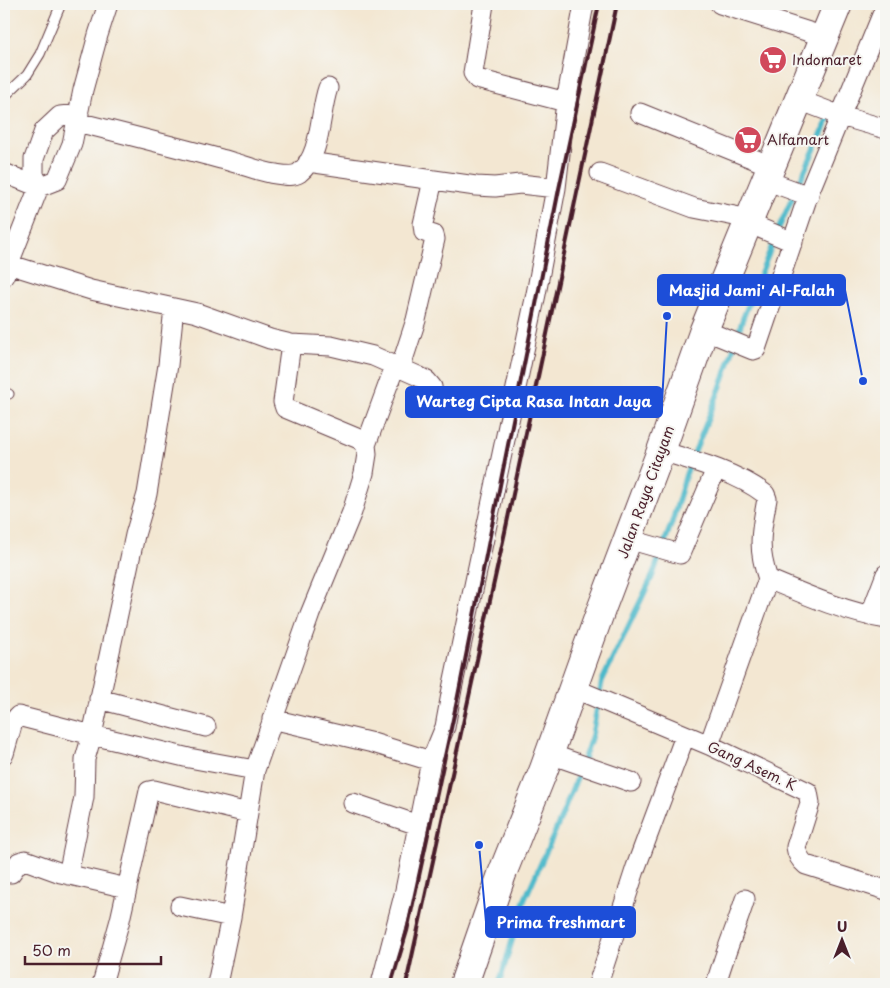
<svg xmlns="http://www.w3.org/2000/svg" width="890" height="988" font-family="'Playpen Sans',sans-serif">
  <rect width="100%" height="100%" fill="#f6f6f2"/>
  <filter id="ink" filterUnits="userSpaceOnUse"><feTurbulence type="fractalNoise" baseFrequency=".02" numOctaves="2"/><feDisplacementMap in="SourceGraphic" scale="10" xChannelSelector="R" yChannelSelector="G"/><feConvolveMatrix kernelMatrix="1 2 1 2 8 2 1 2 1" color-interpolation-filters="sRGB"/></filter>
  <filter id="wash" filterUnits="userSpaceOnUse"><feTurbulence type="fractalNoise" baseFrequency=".0096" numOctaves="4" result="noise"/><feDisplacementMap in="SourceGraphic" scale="20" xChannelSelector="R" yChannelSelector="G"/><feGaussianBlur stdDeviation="1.12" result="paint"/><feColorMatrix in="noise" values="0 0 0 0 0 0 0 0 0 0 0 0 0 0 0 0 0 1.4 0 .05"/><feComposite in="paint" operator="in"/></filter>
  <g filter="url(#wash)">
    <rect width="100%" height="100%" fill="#f3e7d2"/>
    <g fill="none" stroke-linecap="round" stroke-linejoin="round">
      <!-- stream -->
      <path stroke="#4eb9ca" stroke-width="5.5" d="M499,984l25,-83 34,-76 22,-55 12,-35 10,-54 50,-104 20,-55 14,-48 38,-96 19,-60 38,-95 49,-108"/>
    </g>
  </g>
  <g filter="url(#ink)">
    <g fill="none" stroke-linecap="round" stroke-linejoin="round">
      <!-- lane casing -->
      <g stroke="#633d44" stroke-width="11">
        <path id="lane" d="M4,97l23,-22 13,-21 21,-50
          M4,392l5,2"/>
      </g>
      <!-- street casing -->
      <g stroke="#633d44" stroke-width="21">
        <path id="street" d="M484,4l-11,69 4,6 89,23
          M720,4l105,33
          M799,100l42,16 45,13
          M640,113l131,53
          M77,122c48,12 96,24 144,37 18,4 38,13 55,15 7,1 17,3 23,-1 23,-17 20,-60 29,-85
          M308,162l168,24 19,1 25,-3 36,4
          M4,173l35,14
          M600,173l94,35 56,11
          M765,180l44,16
          M39,187l-5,-13v-15l10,-28 16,-15 19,-2
          M748,223l45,19
          M8,264l83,26 106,23 73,26 21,5 40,2 42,10 45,20 9,5 5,6 1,6
          M4,276l35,-89 18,-7 15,-36 11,-54 15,-55 10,-31
          M174,308l-6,57 -21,129 -12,41 -43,200 97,23 66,12
          M704,330l49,20 3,-1 54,-159 76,-185
          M291,344l-8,58 2,6 74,31 7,6
          M400,369l16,-49 19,-81 -1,-4 -10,-3 -1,-8 10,-44
          M661,451c34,10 77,22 104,43l2,5c-6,33 -10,48 1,80
          M628,539l52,15 36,-85
          M768,579c38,16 77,33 118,40
          M870,616l16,-42
          M573,688l136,57 99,47 2,11 -14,44c1,8 4,13 10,18l80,25
          M99,699l107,28
          M272,719l101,24 58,18
          M709,745l59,-166
          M4,754l9,-32 5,-6 74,19 -7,24 -1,38 -16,78
          M550,754l81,28
          M353,803l65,22
          M4,873h7l8,-11 6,-2 36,13 66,15
          M180,906l51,11
          M102,984l18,-64 29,-129 5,-1 94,23
          M217,984l14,-67 24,-147 55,-156 42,-102 12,-39 3,-19 -1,-9 29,-79
          M381,984l23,-89 27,-134 14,-34 7,-38 84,-395 20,-106 10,-86 18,-98
          M598,984l38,-117 49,-131
          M716,984c8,-29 20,-56 29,-85"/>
      </g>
      <!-- primary casing -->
      <g stroke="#633d44" stroke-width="30">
        <path id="primary" d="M464,984l38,-110 42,-105 58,-162 59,-156 43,-121 134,-326"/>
      </g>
      <!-- lane -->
      <use href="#lane" stroke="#fff" stroke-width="9"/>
      <!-- street -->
      <use href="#street" stroke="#fff" stroke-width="19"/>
      <!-- primary -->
      <use href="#primary" stroke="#fff" stroke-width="28"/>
      <!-- rail -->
      <path stroke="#4a1f2b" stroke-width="4" d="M391,984l16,-53 50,-230 102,-512 40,-185
        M406,984l99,-452 112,-528"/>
    </g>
  </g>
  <!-- icons -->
  <defs>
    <g id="supermarket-disc" transform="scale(1.4375)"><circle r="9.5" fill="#d1495b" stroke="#f6f6f2"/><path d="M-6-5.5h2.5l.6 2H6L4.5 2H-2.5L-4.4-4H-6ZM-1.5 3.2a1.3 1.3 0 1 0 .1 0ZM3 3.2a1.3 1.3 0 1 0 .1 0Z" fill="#fff"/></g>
  </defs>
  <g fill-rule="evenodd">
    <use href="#supermarket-disc" x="773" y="60"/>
    <use href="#supermarket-disc" x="748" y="140"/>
  </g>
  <g text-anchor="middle" stroke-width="4" stroke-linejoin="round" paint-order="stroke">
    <!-- poi labels -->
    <g font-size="14" fill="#4a1f2b" stroke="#f6f6f2" text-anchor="start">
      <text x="792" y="65">Indomaret</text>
      <text x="767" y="145">Alfamart</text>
    </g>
    <!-- street labels -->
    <g font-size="14" fill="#4a1f2b" stroke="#f6f6f2">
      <text transform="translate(646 492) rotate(-70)" y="5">Jalan Raya Citayam</text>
      <text transform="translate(752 766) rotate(25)" y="5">Gang Asem. K</text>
    </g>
  </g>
  <!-- callouts -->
  <path fill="none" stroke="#1d4ed8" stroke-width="2" d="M863 381L845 290M667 316L662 402M479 845L486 922"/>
  <g fill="#1d4ed8" stroke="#f6f6f2" stroke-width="2">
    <circle cx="863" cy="381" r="5"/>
    <circle cx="667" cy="316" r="5"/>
    <circle cx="479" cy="845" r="5"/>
  </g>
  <g fill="#1d4ed8" stroke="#1d4ed8" stroke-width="2">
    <rect x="658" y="275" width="187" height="30" rx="5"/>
    <rect x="406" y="387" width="256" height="30" rx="5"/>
    <rect x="486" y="907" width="149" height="30" rx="5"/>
  </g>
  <g font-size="15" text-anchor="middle" font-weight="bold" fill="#fff">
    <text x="752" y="296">Masjid Jami' Al-Falah</text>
    <text x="534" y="407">Warteg Cipta Rasa Intan Jaya</text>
    <text x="561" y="928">Prima freshmart</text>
  </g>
  <!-- margin -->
  <rect width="890" height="988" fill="none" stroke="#f6f6f2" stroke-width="20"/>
  <!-- north arrow -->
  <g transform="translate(842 940)" stroke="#f6f6f2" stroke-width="4" paint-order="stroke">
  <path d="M0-4L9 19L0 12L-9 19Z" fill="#4a1f2b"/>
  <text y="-8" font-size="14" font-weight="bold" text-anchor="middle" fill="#4a1f2b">U</text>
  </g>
  <!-- scale -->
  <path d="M25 956v8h136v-8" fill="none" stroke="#4a1f2b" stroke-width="2.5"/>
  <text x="32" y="956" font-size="15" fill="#4a1f2b" stroke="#f6f6f2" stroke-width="4" paint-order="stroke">50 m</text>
</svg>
